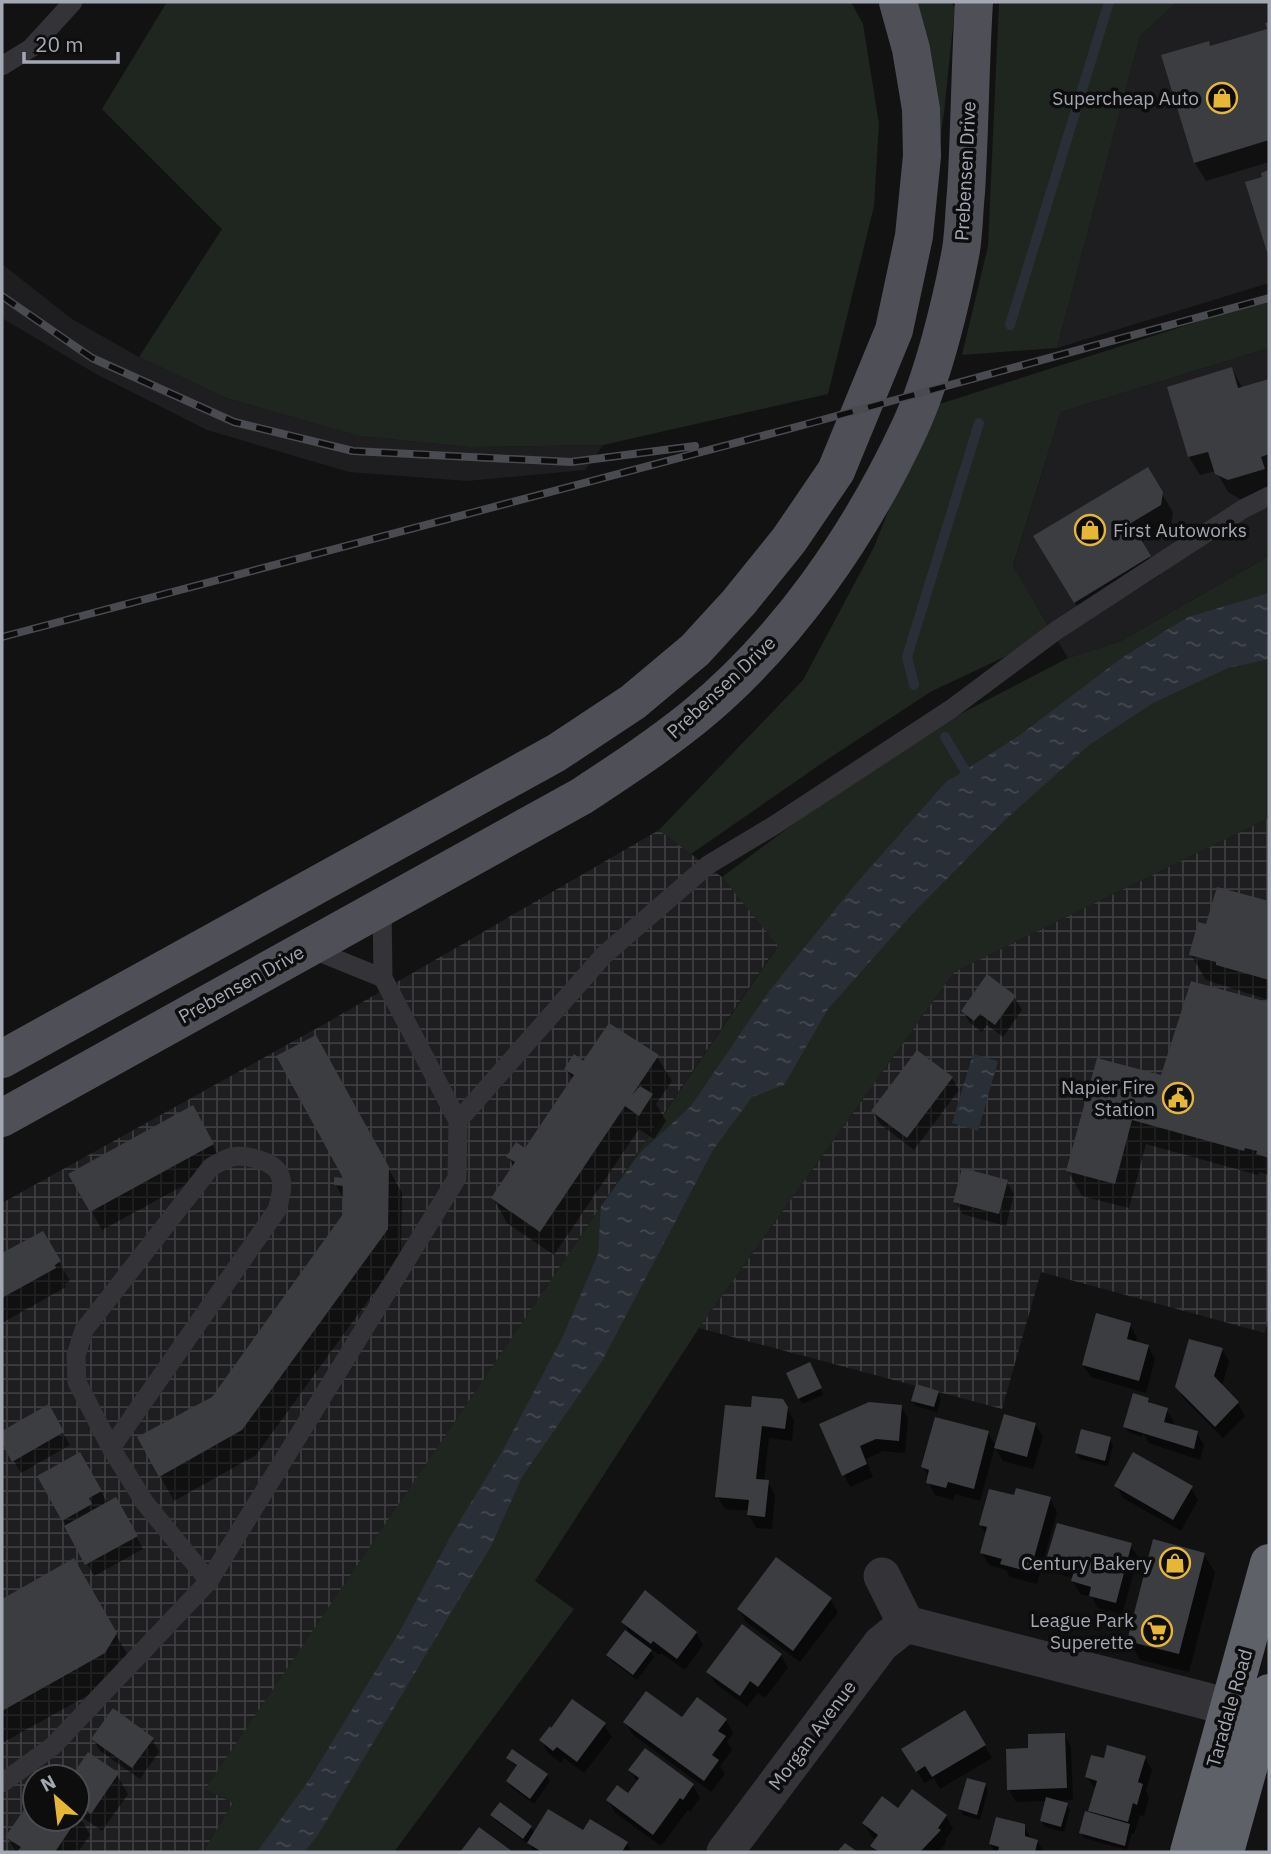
<svg xmlns="http://www.w3.org/2000/svg" width="1271" height="1854" font-family="'IBM Plex Sans',sans-serif">
  <defs>
    <pattern id="industrial-grid" width="8" height="8" patternUnits="userSpaceOnUse" patternTransform="scale(1.75)"><rect width="8" height="8" fill="#1e1e20"/><path d="M0 4h8M4 0v8" fill="none" stroke="#3c3c3e"/></pattern>
    <pattern id="water-ripples" width="26" height="14" patternUnits="userSpaceOnUse" patternTransform="scale(1.75)"><rect width="26" height="14" fill="#292f36"/><path d="M2 4q2-2 4 0t4 0M15 11q2-2 4 0t4 0" fill="none" stroke="#454a51"/></pattern>
  </defs>
  <rect width="100%" height="100%" fill="#121213"/>
  <!-- built -->
  <path fill="#1e1e20" d="M1177,2h92v281l-212,65 83,-312z
    M2,264l70,55 67,38 87,41 135,38 108,11 134,-2 -18,25 -118,11 -118,-9 -142,-42 -111,-56 -94,-56z
    M1269,348v208l-148,85 -53,17 -55,-91 48,-155z"/>
  <!-- industrial -->
  <path fill="url(#industrial-grid)" fill-rule="evenodd" d="M1269,818v497l-4,18 -224,-61 -39,137 -303,-81 255,-356z
    M659,830l63,47 56,68 -572,844 27,14 -30,49h-201v-649l326,-181zM35,1777h42v42h-42z"/>
  <!-- green -->
  <path fill="#1e261f" d="M167,2h684l12,22 16,100 -5,82 -46,188 -225,51 -134,2 -109,-11 -134,-38 -87,-41 83,-128 -120,-120z
    M920,2h30l5,5 -11,106 -9,60 -18,-167z
    M999,2h178l-37,34 -83,312 -95,7 26,-109z
    M1269,299v49l-208,64 -48,154 40,68 -121,57 -101,66 -140,97 -32,-24 144,-150 71,-133 56,-140z
    M1269,556v262l-315,154 -255,356 -164,253 39,28 -180,243h-191l30,-49 -28,-14 573,-843 -56,-69 97,-72 124,-82 125,-65 53,-17z"/>
  <!-- water -->
  <path fill="url(#water-ripples)" d="M1269,593v66l-41,9 -75,35 -64,42 -83,74 -93,94 -85,96 -44,76 -32,12 -39,53 -112,213 -79,114 -31,69 -173,289 -14,17h-47l52,-72 92,-151 52,-97 50,-82 59,-112 36,-84 3,-48 39,-53 51,-47 79,-116 84,-104 91,-103 75,-48 103,-78 65,-40z
    M973,1054l25,7 -20,70 -26,-8z"/>
  <!-- shadow -->
  <path fill="#0007" d="M1269,30v132l-63,19 -11,-18 16,-115z
    M1232,369l11,20 26,-8v108l-29,10 -12,-7 -12,-21 -16,4 -11,-18z
    M1147,469l26,43 -2,12 -30,19 19,32 -74,46 -40,-65z
    M1218,889l51,14v272l-10,-3 -1,3 -112,-31 -17,64 -47,-12 -14,-25 95,-94 105,-73 1,-4 -63,-20 -15,-25 16,-28z
    M987,977l28,21 7,12 -19,27 -16,-12 -5,7 -12,-9 -7,-12z
    M657,1057l15,24 -16,23 10,17 -12,18 -15,-10 -85,126 -47,-32 -14,-25 21,-31 -6,-10 17,-7 48,-70 -7,-11 18,-6z
    M329,1062l73,131 -1,62 -145,200 -82,46 -35,-63 74,-40 131,-183v-16l-8,-14 10,-5z
    M952,1078l7,12 -45,60 -34,-26 -7,-12z
    M192,1108l31,56 -121,66 -31,-56z
    M1007,1182l7,12 -8,32 -44,-12 -7,-13z
    M43,1233l27,48 -6,3 2,3 -64,36v-68z
    M1130,1325l7,13 -1,5 12,3 7,13 -9,34 -55,-16 -8,-12z
    M1222,1349l7,13 -7,24 16,17 7,13 -22,22 -39,-39 -7,-13z
    M813,1370l10,25 -21,9 -3,-6z
    M938,1393l3,6 -4,13 -21,-6 -3,-5z
    M1148,1399l3,6 15,4 8,13 -1,4 24,7 7,12 -4,15 -51,-17 -6,-10 -1,4 -14,-5 -3,-5z
    M782,1400l12,21 -2,20 -23,-3 -5,44h4l7,13 -3,34 -16,-1 -7,-13v-4l-24,-2 -8,-13 35,-87z
    M901,1406l7,13 -3,34 -22,-2 -17,8 7,18 -23,10 -29,-62z
    M48,1407l22,38 -49,28 -19,-33v-7z
    M1035,1424l8,13 -10,32 -30,-8 -8,-14 -15,54 -25,-7 -2,6 -18,-5 -7,-13 1,-5 -6,-10 65,-34 8,14z
    M1110,1439l3,6 -5,21 -28,-7 -3,-6z
    M79,1454l29,50 8,-4 27,49 -49,27 -55,-99z
    M1116,1486l75,2 7,12 -17,31 -58,-33z
    M1015,1498l35,1 7,13 -20,72 -27,-7 -4,-7 -17,-5 -7,-12 4,-18 -5,-10z
    M1130,1545l8,12 -16,58 -24,-7 -6,-11 -12,-3 -7,-13 1,-3 -19,-5 -7,-13z
    M1204,1554l11,19 -26,99 -49,-12 -11,-19z
    M73,1560l57,99 -11,19 -117,65v-142z
    M830,1599l8,13 -38,50 -54,-40 -7,-13z
    M623,1622l73,11 7,12 -18,25 -24,-17 -2,2 -9,-6 4,8 -17,23 -25,-19 -3,-5 23,-19z
    M742,1627l39,28 7,13 -23,30 -7,-5 -11,14 -31,-23 -8,-12z
    M965,1713l27,45 -52,31 -6,-11 -10,5 -20,-34z
    M682,1719l44,1 7,13 -6,9 5,8 -12,16 5,8 -14,18 -78,-57 -8,-13z
    M604,1725l8,12 -28,36 -20,-15 -3,5 -13,-10 -7,-13z
    M1064,1734l7,13 2,53 -16,1 9,3 4,6 -6,22 -19,-5 -4,-6 5,-20 -30,1 -7,-12 21,-40z
    M93,1739h59l7,13 -19,27 -40,-28z
    M508,1758l39,17 3,6 -16,23 -23,-17 -3,-5 10,-14z
    M1145,1758l7,12 -6,21 3,7 -5,18 -4,-1 -6,19 -2,-1 -5,17 -43,-12 -3,-5 12,-17 -3,-5 6,-21 -9,-13 18,-16z
    M630,1770l63,15 7,13 -10,14 -2,-2 -27,36 -46,-33 -7,-13 21,-4 9,-13z
    M117,1775l11,19 -26,37 -23,-16 11,20 -12,17h-62l-9,-15 28,-40v22h42v-42z
    M985,1785l3,5 -8,30 -17,-5 -3,-6z
    M899,1810l47,6 7,13 -8,11 1,3 -8,9h-62l-4,-6 5,-6 -6,-4 -7,-13z
    M493,1815l38,12 4,7 49,-1 43,11 5,8h-98l-6,-11 -1,2 -31,-22z
    M1024,1826l7,13 6,2 7,11h-49l-5,-8z"/>
  <g fill="none" stroke-linecap="round" stroke-linejoin="round">
    <!-- stream -->
    <path stroke="#292f36" stroke-width="10" d="M1010,325l99,-323
      M914,685l-7,-28 72,-234
      M945,737l27,45"/>
  </g>
  <!-- building -->
  <path fill="#3c3d40" d="M1269,22v118l-75,23 -33,-108 48,-14 1,5 57,-17 -2,-6z
    M1269,170v88l-24,-76 17,-5 -1,-4z
    M1232,367l6,21 31,-9v75l-8,3 4,12 -37,11 -13,-6 -7,-22 -20,5 -21,-70z
    M1148,467l15,25 -2,13 -30,18 20,33 -77,47 -41,-67z
    M1217,887l52,14v79l-53,-15v-3l-27,-7 9,-33 8,2z
    M987,974l29,22 -21,29 -15,-11 -6,7 -13,-10z
    M1191,981l76,21 2,-7v163l-13,-4 1,-3 -12,-3 -1,3 -112,-31 -17,64 -49,-13 31,-113 64,17z
    M609,1023l50,32 -27,40 8,-9 13,8 -14,22 -14,-10 -85,126 -49,-34 24,-36 -9,-5 10,-15 9,6 49,-73 -10,-6 10,-15 9,7z
    M316,1035l73,132 -1,62 -146,201 -83,47 -22,-40 75,-40 131,-183v-28l-9,-1v-8l9,1 -67,-122z
    M917,1050l36,27 -46,61 -36,-27z
    M193,1105l21,39 -124,68 -22,-38z
    M962,1168l46,12 -9,34 -46,-12z
    M43,1231l18,30 -6,4 1,3 -54,30v-45z
    M1096,1313l35,10 -4,16 22,6 -10,36 -57,-16z
    M1189,1339l34,9 -9,28 25,26 -24,25 -40,-40z
    M810,1362l12,26 -24,11 -12,-26z
    M916,1384l23,7 -5,16 -23,-6z
    M1133,1393l16,5 -1,4 20,6 -4,14 34,9 -4,18 -71,-22z
    M752,1396l31,3 5,8 -3,22 -23,-3 -6,53 13,1 -4,37 -18,-2 2,-15 -34,-3 10,-92 26,2z
    M869,1402l33,3 -3,36 -23,-2 -16,7 7,18 -25,12 -23,-52z
    M49,1404l15,28 -52,30 -10,-18v-13z
    M1004,1414l32,9 -9,34 -33,-9z
    M935,1417l54,14 -15,58 -26,-7 -2,6 -20,-5 3,-13 -8,-3z
    M1081,1429l30,8 -6,24 -30,-8z
    M80,1452l22,39 -13,7 3,6 -30,17 -25,-45z
    M1133,1452l60,34 -20,34 -59,-34z
    M1016,1488l35,9 -21,75 -30,-8 2,-5 -22,-6 7,-26 -8,-2 10,-36 25,6z
    M116,1497l22,39 -53,29 -21,-39z
    M1057,1523l75,20 -16,60 -27,-7 2,-9 -20,-6 4,-13 -29,-8z
    M1153,1539l52,14 -26,101 -52,-13z
    M776,1557l56,41 -39,53 -56,-42z
    M74,1558l43,75 -12,20 -103,58v-112z
    M645,1590l52,42 -20,27 -24,-18 -2,3 -30,-22z
    M742,1624l40,30 -24,33 -8,-6 -10,15 -34,-24z
    M625,1630l27,20 -19,25 -27,-20z
    M646,1691l36,26 15,-20 30,22 -9,12 8,5 -14,19 7,5 -15,21 -81,-59z
    M572,1699l34,24 -29,39 -20,-15 -4,4 -14,-11 11,-14 1,2z
    M113,1708l41,30 -22,30 -41,-29z
    M965,1710l21,35 -54,32 -7,-11 -9,6 -15,-23z
    M1065,1733l2,55 -60,2 -1,-41 22,-1v-14z
    M1107,1745l39,11 -8,26 5,2 -6,21 -4,-2 -5,19 -40,-11 9,-30 -12,-4 6,-22 13,3z
    M645,1748l49,36 -11,16 -3,-2 -27,37 -47,-35 11,-15 11,8 11,-15 -11,-8z
    M512,1749l36,25 -18,25 -24,-18 11,-16 -11,-7z
    M88,1752l31,21 -28,41 -14,-10v-27h-6z
    M967,1778l19,5 -9,32 -19,-6z
    M912,1789l35,26 -9,13 3,2 -21,22h-41l-9,-6 8,-11 -16,-12 20,-27 16,12z
    M35,1794v25h42v-7l3,3 -25,37h-38l4,-5 -16,-10z
    M1046,1797l22,6 -7,24 -21,-6z
    M500,1802l32,24 -9,13 -33,-24z
    M548,1809l35,21 7,-11 38,23 -6,10h-80l-15,-9z
    M1085,1811l45,13 -5,22 -46,-13z
    M996,1817l29,7v12l13,4 -3,12h-37l1,-5 -10,-3z
    M479,1827l34,25h-53z
    M845,1843l13,9h-21z"/>
  <g fill="none" stroke-linecap="round" stroke-linejoin="round">
    <!-- lane -->
    <path stroke="#333338" stroke-width="19" d="M2,66l29,-18 42,-46
      M309,948l74,30
      M458,1121l146,-166 104,-90 65,-39 178,-117 106,-79 186,-121 26,-13
      M111,1448l166,-238c7,-23 10,-42 -17,-50 -9,-3 -19,-5 -28,-3 -7,2 -15,7 -21,10l-127,163 -8,25 1,27 34,66 34,55 64,78
      M2,1783l51,-37 156,-165 248,-403 1,-57 -75,-143 -1,-72"/>
    <!-- street -->
    <path stroke="#333338" stroke-width="37" d="M882,1576l24,48
      M725,1852l156,-208 25,-20 300,77 52,16"/>
    <!-- primary -->
    <path stroke="#4f5057" stroke-width="38" d="M2,1059l554,-306 77,-51 62,-52 44,-48 50,-62 47,-69 58,-141 20,-94 8,-80 -1,-47 -10,-60 -13,-47
      M2,1118l580,-322c38,-25 76,-50 112,-79 92,-75 166,-182 216,-290 23,-50 41,-123 51,-177 3,-19 3,-39 5,-58 4,-64 4,-127 8,-190"/>
    <!-- highway -->
    <path stroke="#5f6169" stroke-width="38" d="M1189,1852l80,-289
      M1225,1852l44,-159"/>
    <!-- rail casing -->
    <g stroke="#4a4b51" stroke-width="8">
      <path id="rail" d="M2,296l90,62 142,64 119,29 218,11 124,-16
        M2,637l794,-210 473,-129"/>
    </g>
    <!-- rail -->
    <use href="#rail" stroke="#0d0d0e" stroke-width="5" stroke-dasharray="16" stroke-linecap="butt"/>
  </g>
  <!-- icons -->
  <defs>
    <g id="shop-ring" transform="scale(1.575)"><circle r="9.5" fill="#0d0d0e" stroke="#e6b737" stroke-width="1.5"/><path d="M-5-2.5h2.3a2.7 3.5 0 0 1 5.4 0H5L5.5 6h-11ZM-1.5-2.5h3a1.5 2.3 0 0 0-3 0Z" fill="#e6b737"/></g>
    <g id="civic-ring" transform="scale(1.575)"><circle r="9.5" fill="#0d0d0e" stroke="#e6b737" stroke-width="1.5"/><path d="M-.6-6.5H3V-4.5H.6V-3L4-1V1h2V6H-6V1h2V-1L-.6-3ZM-1.2 2.5V6h2.4V2.5Z" fill="#e6b737"/></g>
    <g id="supermarket-ring" transform="scale(1.575)"><circle r="9.5" fill="#0d0d0e" stroke="#e6b737" stroke-width="1.5"/><path d="M-6-5.5h2.5l.6 2H6L4.5 2H-2.5L-4.4-4H-6ZM-1.5 3.2a1.3 1.3 0 1 0 .1 0ZM3 3.2a1.3 1.3 0 1 0 .1 0Z" fill="#e6b737"/></g>
  </defs>
  <g fill-rule="evenodd">
    <use href="#shop-ring" x="1222" y="98"/>
    <use href="#shop-ring" x="1090" y="530"/>
    <use href="#civic-ring" x="1178" y="1098"/>
    <use href="#shop-ring" x="1175" y="1563"/>
    <use href="#supermarket-ring" x="1157" y="1631"/>
  </g>
  <g text-anchor="middle" stroke-width="7" stroke-linejoin="round" paint-order="stroke">
    <!-- poi labels -->
    <g font-size="19" fill="#a4a8b3" stroke="#0d0d0e" text-anchor="end">
      <text x="1199" y="105">Supercheap Auto</text>
      <text x="1113" y="537" text-anchor="start">First Autoworks</text>
      <text x="1155" y="1094">Napier Fire<tspan x="1155" dy="22">Station</tspan></text>
      <text x="1152" y="1570">Century Bakery</text>
      <text x="1134" y="1627">League Park<tspan x="1134" dy="22">Superette</tspan></text>
    </g>
    <!-- street labels -->
    <g font-size="19" fill="#a4a8b3" stroke="#0d0d0e">
      <text transform="translate(965 171) rotate(-87)" y="7">Prebensen Drive</text>
      <text transform="translate(721 687) rotate(-43)" y="7">Prebensen Drive</text>
      <text transform="translate(241 984) rotate(-29)" y="7">Prebensen Drive</text>
      <text transform="translate(1229 1708) rotate(-74)" y="7">Taradale Road</text>
      <text transform="translate(812 1735) rotate(-53)" y="7">Morgan Avenue</text>
    </g>
  </g>
  <!-- border -->
  <rect width="1271" height="1854" fill="none" stroke="#a4a8b3" stroke-width="7"/>
  <!-- north arrow -->
  <g transform="translate(56 1798) rotate(332)"><circle r="33" fill="#0d0d0e" stroke="#494b50" stroke-width="2"/>
  <path d="M0-5L12 26L0 18L-12 26Z" fill="#e6b737"/>
  <text y="-10" font-size="19" font-weight="bold" text-anchor="middle" fill="#a4a8b3">N</text>
  </g>
  <!-- scale -->
  <path d="M24 52v10h94v-10" fill="none" stroke="#a4a8b3" stroke-width="3.5"/>
  <text x="35" y="52" font-size="21" fill="#a4a8b3" stroke="#0d0d0e" stroke-width="5" paint-order="stroke">20 m</text>
</svg>
